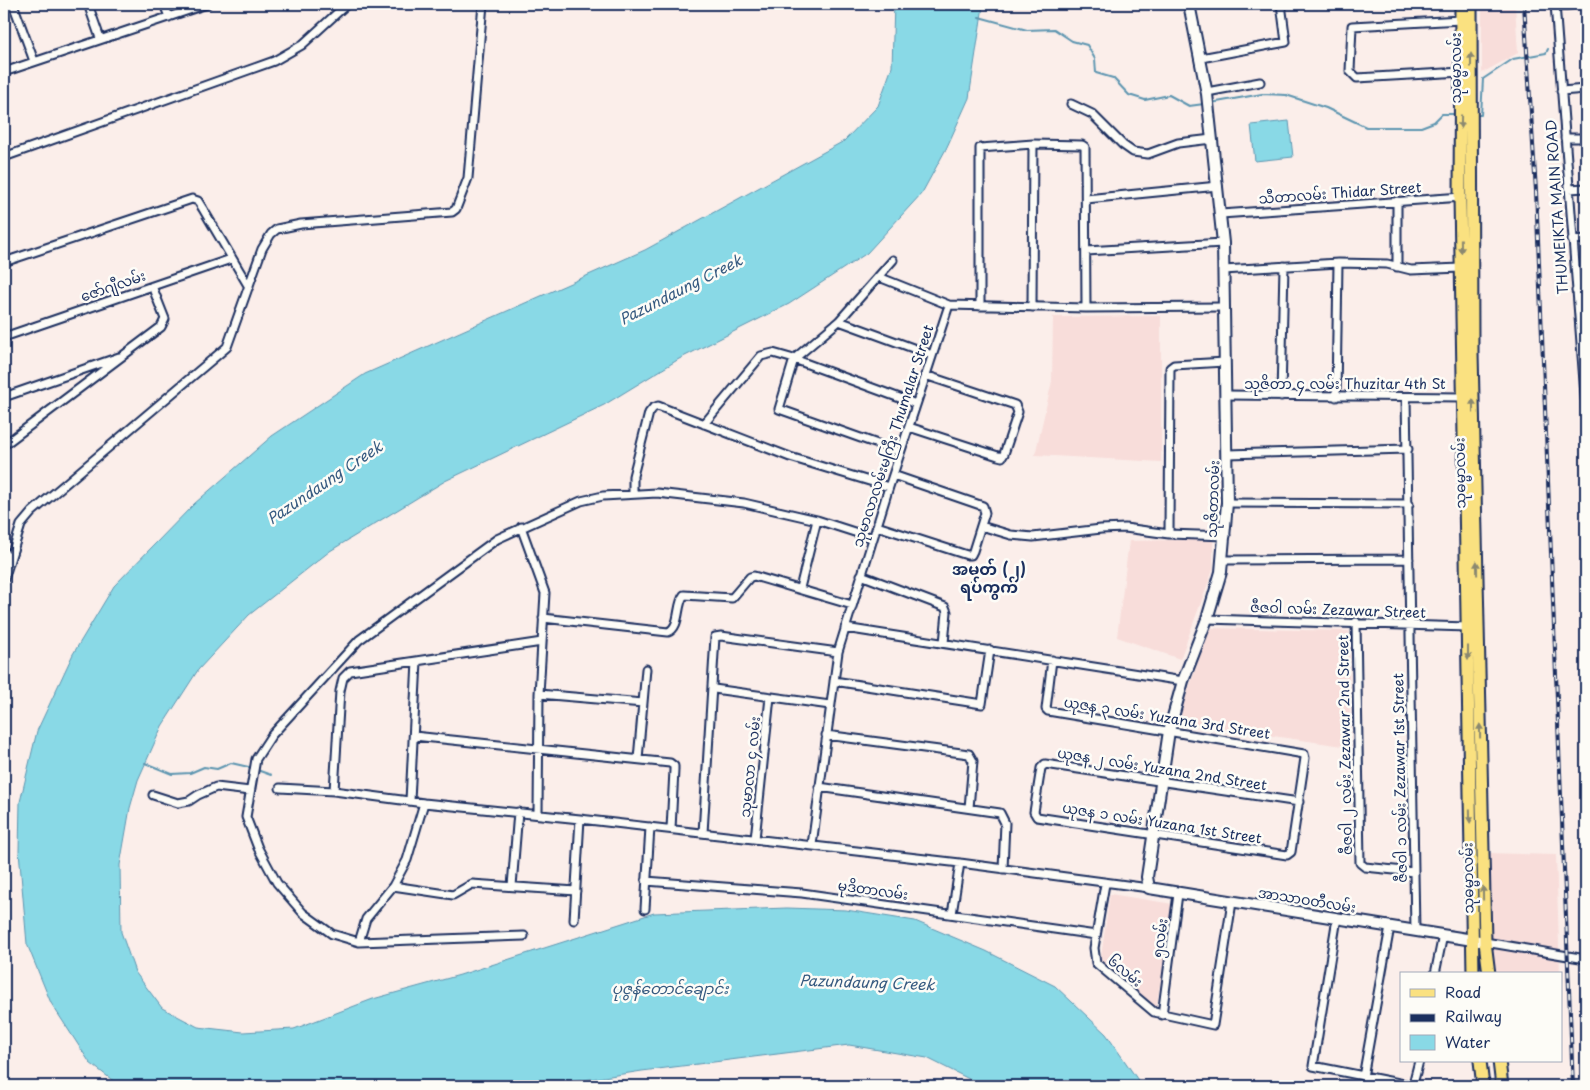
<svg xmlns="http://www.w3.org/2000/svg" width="1590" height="1090" font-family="'Playpen Sans','Noto Sans Myanmar',sans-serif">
  <rect width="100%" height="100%" fill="#fbeeea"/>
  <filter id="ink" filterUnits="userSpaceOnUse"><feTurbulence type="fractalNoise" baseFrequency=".02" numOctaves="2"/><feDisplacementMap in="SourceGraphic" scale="10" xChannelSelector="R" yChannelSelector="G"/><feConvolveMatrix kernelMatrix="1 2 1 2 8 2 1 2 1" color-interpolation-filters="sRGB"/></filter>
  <g filter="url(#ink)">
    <!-- built -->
    <path fill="#f8ddda" d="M1482,4h33l3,49 -36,20z
      M1161,316v146l-126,-7 17,-74 1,-64z
      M1213,539v31l-33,89 -63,-22 12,-96z
      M1210,628l139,3 1,116 -170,-24 2,-15z
      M1488,853l68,2 4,119h-63l-4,-19z
      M1110,894l63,10 -17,106 -56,-46z"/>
    <!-- water -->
    <path fill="#89d9e6" stroke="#5d95b0" d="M894,4h89v2l-14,92 -23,51 -24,44 -55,60 -78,51 -110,55 -75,46 -159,76 -115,70 -81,64 -51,55 -36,56 -24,54 -8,28 -10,57 1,67 14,40 27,36 36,19 45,5 51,-3 79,-30 87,-24 194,-62 133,-5 59,2 69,11 71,30 69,35 51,48 36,52h-159l-56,-28 -78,-13 -207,26 -97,15h-425l-30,-23 -39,-60 -24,-59 -8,-93 1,-49 17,-71 36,-77 41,-68 80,-82 78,-68 93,-62 280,-124 199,-109 34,-35 14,-39z
      M1289,121l4,36 -38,4 -4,-36z"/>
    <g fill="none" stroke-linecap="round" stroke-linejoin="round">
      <!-- stream -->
      <path stroke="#5d95b0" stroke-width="2" d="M979,17l48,13 27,-1 18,12 15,4 8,14 1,14 17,5 16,17 16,5 24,-5 20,11 15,-2
        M1211,103l51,-9 24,1 40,13 40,19h55l13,-5 8,-8h15
        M1476,115h5l2,-36 30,-20 33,-6 2,-4
        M145,763l27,11 18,-1 14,-6 13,2 14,-6 22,5
        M257,770l14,5"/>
      <!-- minor casing -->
      <g stroke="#1b2f5e" stroke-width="11">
        <path id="minor" d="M13,4l21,57
          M88,4l12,34
          M164,4l5,13
          M1555,4l31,404
          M1556,7l20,-3
          M1461,20l-109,6 -2,45 7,7 105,-6
          M1201,58l85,-16 -5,-38
          M4,72l203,-68
          M1561,91l25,-2
          M1207,92l53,-10
          M1071,104l21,10 31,31 10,7 15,2 30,-11 34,-4
          M1565,138h21
          M4,157l270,-96 28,-16 45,-41
          M1569,189l17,-1
          M1086,199l132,-13
          M1221,214l241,-17
          M1572,240l14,-1
          M1086,251l137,-8
          M4,262l188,-63 6,2 5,8 46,78
          M1397,267v-66
          M1223,270l115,-7 49,1 24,6 50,-2
          M879,277l70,28
          M1576,291l10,-1
          M980,306v-158l53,-4 49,1 3,2 1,161
          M1032,307l1,-163
          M839,321l93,34
          M4,337l227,-78
          M794,359l-15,50 121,43
          M794,359l45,-38 54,-61
          M1226,395l238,2
          M1281,396l3,-130
          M4,397l115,-40
          M1336,397l2,-134
          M1406,397l9,534
          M704,424l57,-68 12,-3 21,6 122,45
          M909,427l89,29 4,1 2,-3 14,-42 -3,-7 -90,-30
          M4,445l157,-118 4,-8 -13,-33
          M1228,454l180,-5
          M633,494v-18l16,-63 4,-5 5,-2 132,51 99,30
          M1227,503l182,1
          M877,526l90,29h4l2,-4 12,-38 -2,-7 -90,-31
          M981,526l30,9 22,2 68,-8 24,-1 44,6 57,2
          M521,527l24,66 -6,101 -1,120
          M1169,534l1,-166 4,-3 51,-3
          M4,551l4,12
          M1224,560l185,-1
          M861,575l84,32 2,5 -3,31
          M4,579l17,-54 11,-13 195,-165 35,-98 9,-15 6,-5 24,-5 151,-12 4,-3 12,-31 15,-174
          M800,588l17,-68
          M543,618l125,14c13,-5 8,-27 16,-37l48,3 18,-21 4,-1 98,29
          M1207,619l261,8
          M1356,622l4,241 5,4 49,5
          M845,628l338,53
          M1052,660l-6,49 2,2 256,43 1,4 -14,94 -4,3 -250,-38 -3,-5 7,-44 4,-4 254,38
          M834,681l148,23 8,-54
          M714,689l116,16
          M539,694l104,9
          M826,735l143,19 4,7 -4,47
          M414,736l256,27 4,3v4l-3,59
          M638,759l8,-90
          M819,787l181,26 5,10 -2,46
          M280,788l54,3 90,12 156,16 380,44 189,25
          M334,791l6,-100 3,-13 7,-7 192,-29
          M153,795l25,8 11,-2 9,-6 18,-8 34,4
          M410,801l7,-140
          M703,833l12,-196 6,-1 117,16
          M755,839l15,-142
          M812,845l26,-193 51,-165 60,-182 137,3 138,-1
          M646,881l156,12 294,42
          M1105,884l-11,64 2,15 58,49 59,13 19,-123
          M393,886l60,9 19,-11 104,7
          M512,886l6,-74
          M645,909l5,-82
          M952,914l8,-51
          M1337,918l-24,148 96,19 4,-1 6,-23
          M574,920l6,-101
          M524,936l-165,6 -27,-8 -29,-21 -26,-30 -19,-35 -12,-31 10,-58 15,-23 88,-96 138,-101 84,-38 22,-5 54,-3 87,10 73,17 56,18
          M359,942l7,-23 27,-33 14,-26 17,-57
          M1485,942l101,17
          M1435,974l8,-39
          M1162,1015l16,-121
          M1363,1077l27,-150"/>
      </g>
      <!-- secondary casing -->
      <g stroke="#1b2f5e" stroke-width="14">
        <path id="secondary" d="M1189,4l18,90 16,149 4,260 -6,69 -14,47 -24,62 -14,50 -22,146 2,11 330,53"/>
      </g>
      <!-- primary casing -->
      <g stroke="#1b2f5e" stroke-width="15">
        <path id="primary" d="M1461,4l-1,193 13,777
          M1471,4l1,348 13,590 4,32
          M1480,1061l3,25
          M1499,1061l3,25"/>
      </g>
      <!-- minor -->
      <use href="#minor" stroke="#fdfcf7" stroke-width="7"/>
      <!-- secondary -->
      <use href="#secondary" stroke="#fdfcf7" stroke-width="10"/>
      <!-- primary -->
      <use href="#primary" stroke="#fae180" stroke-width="11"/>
      <!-- rail casing -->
      <g stroke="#1b2f5e" stroke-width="4">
        <path id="rail" d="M1524,4l12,187 37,895"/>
      </g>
      <!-- rail -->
      <use href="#rail" stroke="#fdfcf7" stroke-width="2" stroke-dasharray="5.5" stroke-linecap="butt"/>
    </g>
    <!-- one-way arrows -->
    <defs><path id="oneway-solid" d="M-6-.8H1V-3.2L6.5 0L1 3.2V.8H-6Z" transform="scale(1.25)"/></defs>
    <g fill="#8a886f">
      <use href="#oneway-solid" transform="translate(1471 60) rotate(-90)"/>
      <use href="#oneway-solid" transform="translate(1461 122) rotate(91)"/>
      <use href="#oneway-solid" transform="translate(1461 246) rotate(89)"/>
      <use href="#oneway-solid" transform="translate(1473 406) rotate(-91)"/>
      <use href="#oneway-solid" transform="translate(1477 568) rotate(-91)"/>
      <use href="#oneway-solid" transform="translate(1468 653) rotate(90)"/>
      <use href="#oneway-solid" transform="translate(1480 731) rotate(-91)"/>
      <use href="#oneway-solid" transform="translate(1470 816) rotate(89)"/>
      <use href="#oneway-solid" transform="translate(1483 893) rotate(-91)"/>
    </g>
  </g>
  <g text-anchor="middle" stroke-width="5" stroke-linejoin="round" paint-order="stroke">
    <!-- street labels -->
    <g font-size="14" fill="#1b2f5e" stroke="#fdfcf7">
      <text transform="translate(1456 68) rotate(-90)" y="5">သုဓမ္မာလမ်း</text>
      <text transform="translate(1340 193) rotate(-4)" y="5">သီတာလမ်း Thidar Street</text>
      <text transform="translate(1557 207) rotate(-94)" y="5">THUMEIKTA MAIN ROAD</text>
      <text transform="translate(113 286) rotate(-19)" y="5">ဇော်ဂျီလမ်း</text>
      <text x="1345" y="389">သုဇိတာ ၄ လမ်း Thuzitar 4th St</text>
      <text transform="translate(893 436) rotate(-72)" y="5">သုမာလာလမ်းမကြီး Thumalar Street</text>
      <text transform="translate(1460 473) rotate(-91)" y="5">သုဓမ္မာလမ်း</text>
      <text transform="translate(1213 499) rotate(-88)" y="5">သုဇိတာလမ်း</text>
      <text transform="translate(1338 610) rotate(2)" y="5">ဇီဇဝါ လမ်း Zezawar Street</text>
      <text transform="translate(1167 718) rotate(9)" y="5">ယုဇန ၃ လမ်း Yuzana 3rd Street</text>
      <text transform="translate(1345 745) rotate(-91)" y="5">ဇီဇဝါ ၂ လမ်း Zezawar 2nd Street</text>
      <text transform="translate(750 767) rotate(-84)" y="5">သုမာလာ ၄ လမ်း</text>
      <text transform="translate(1162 769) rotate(9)" y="5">ယုဇန ၂ လမ်း Yuzana 2nd Street</text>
      <text transform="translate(1400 778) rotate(-91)" y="5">ဇီဇဝါ ၁ လမ်း Zezawar 1st Street</text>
      <text transform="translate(1162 823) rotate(9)" y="5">ယုဇန ၁ လမ်း Yuzana 1st Street</text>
      <text transform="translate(1468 878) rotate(-91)" y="5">သုဓမ္မာလမ်း</text>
      <text transform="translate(873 890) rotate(8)" y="5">မုဒိတာလမ်း</text>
      <text transform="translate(1307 900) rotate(9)" y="5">အာသာဝတီလမ်း</text>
      <text transform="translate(1160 938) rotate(-82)" y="5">၅လမ်း</text>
      <text transform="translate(1125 971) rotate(40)" y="5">၆လမ်း</text>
    </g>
    <!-- water labels -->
    <g font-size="15" font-style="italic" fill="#365a80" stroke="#fdfcf7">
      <text transform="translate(681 290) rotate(-27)" y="5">Pazundaung Creek</text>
      <text transform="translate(325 483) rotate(-34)" y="5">Pazundaung Creek</text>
      <text transform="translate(867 983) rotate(2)" y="5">Pazundaung Creek</text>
      <text x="670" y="994">ပုဇွန်တောင်ချောင်း</text>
    </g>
    <!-- quarter labels -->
    <g font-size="16" font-weight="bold" fill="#1b2f5e" stroke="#fdfcf7">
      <text x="989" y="575">အမှတ် (၂)<tspan x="989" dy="18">ရပ်ကွက်</tspan></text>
    </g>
  </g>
  <!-- margin -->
  <rect width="1590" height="1090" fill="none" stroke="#fdfcf7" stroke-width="20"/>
  <rect x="10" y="10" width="1570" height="1070" fill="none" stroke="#1b2f5e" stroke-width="2" filter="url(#ink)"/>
  <!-- legend -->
  <rect x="1400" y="972" width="162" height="90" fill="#fdfcf7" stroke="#a3aaba"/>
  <rect x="1410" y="989" width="25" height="8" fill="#fae180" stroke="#a3aaba"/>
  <text x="1445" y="998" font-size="15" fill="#1b2f5e">Road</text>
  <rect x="1410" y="1014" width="25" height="8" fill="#1b2f5e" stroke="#a3aaba"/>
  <text x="1445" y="1022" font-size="15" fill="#1b2f5e">Railway</text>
  <rect x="1410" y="1035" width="25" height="15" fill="#89d9e6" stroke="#a3aaba"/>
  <text x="1445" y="1048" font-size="15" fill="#1b2f5e">Water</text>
</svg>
